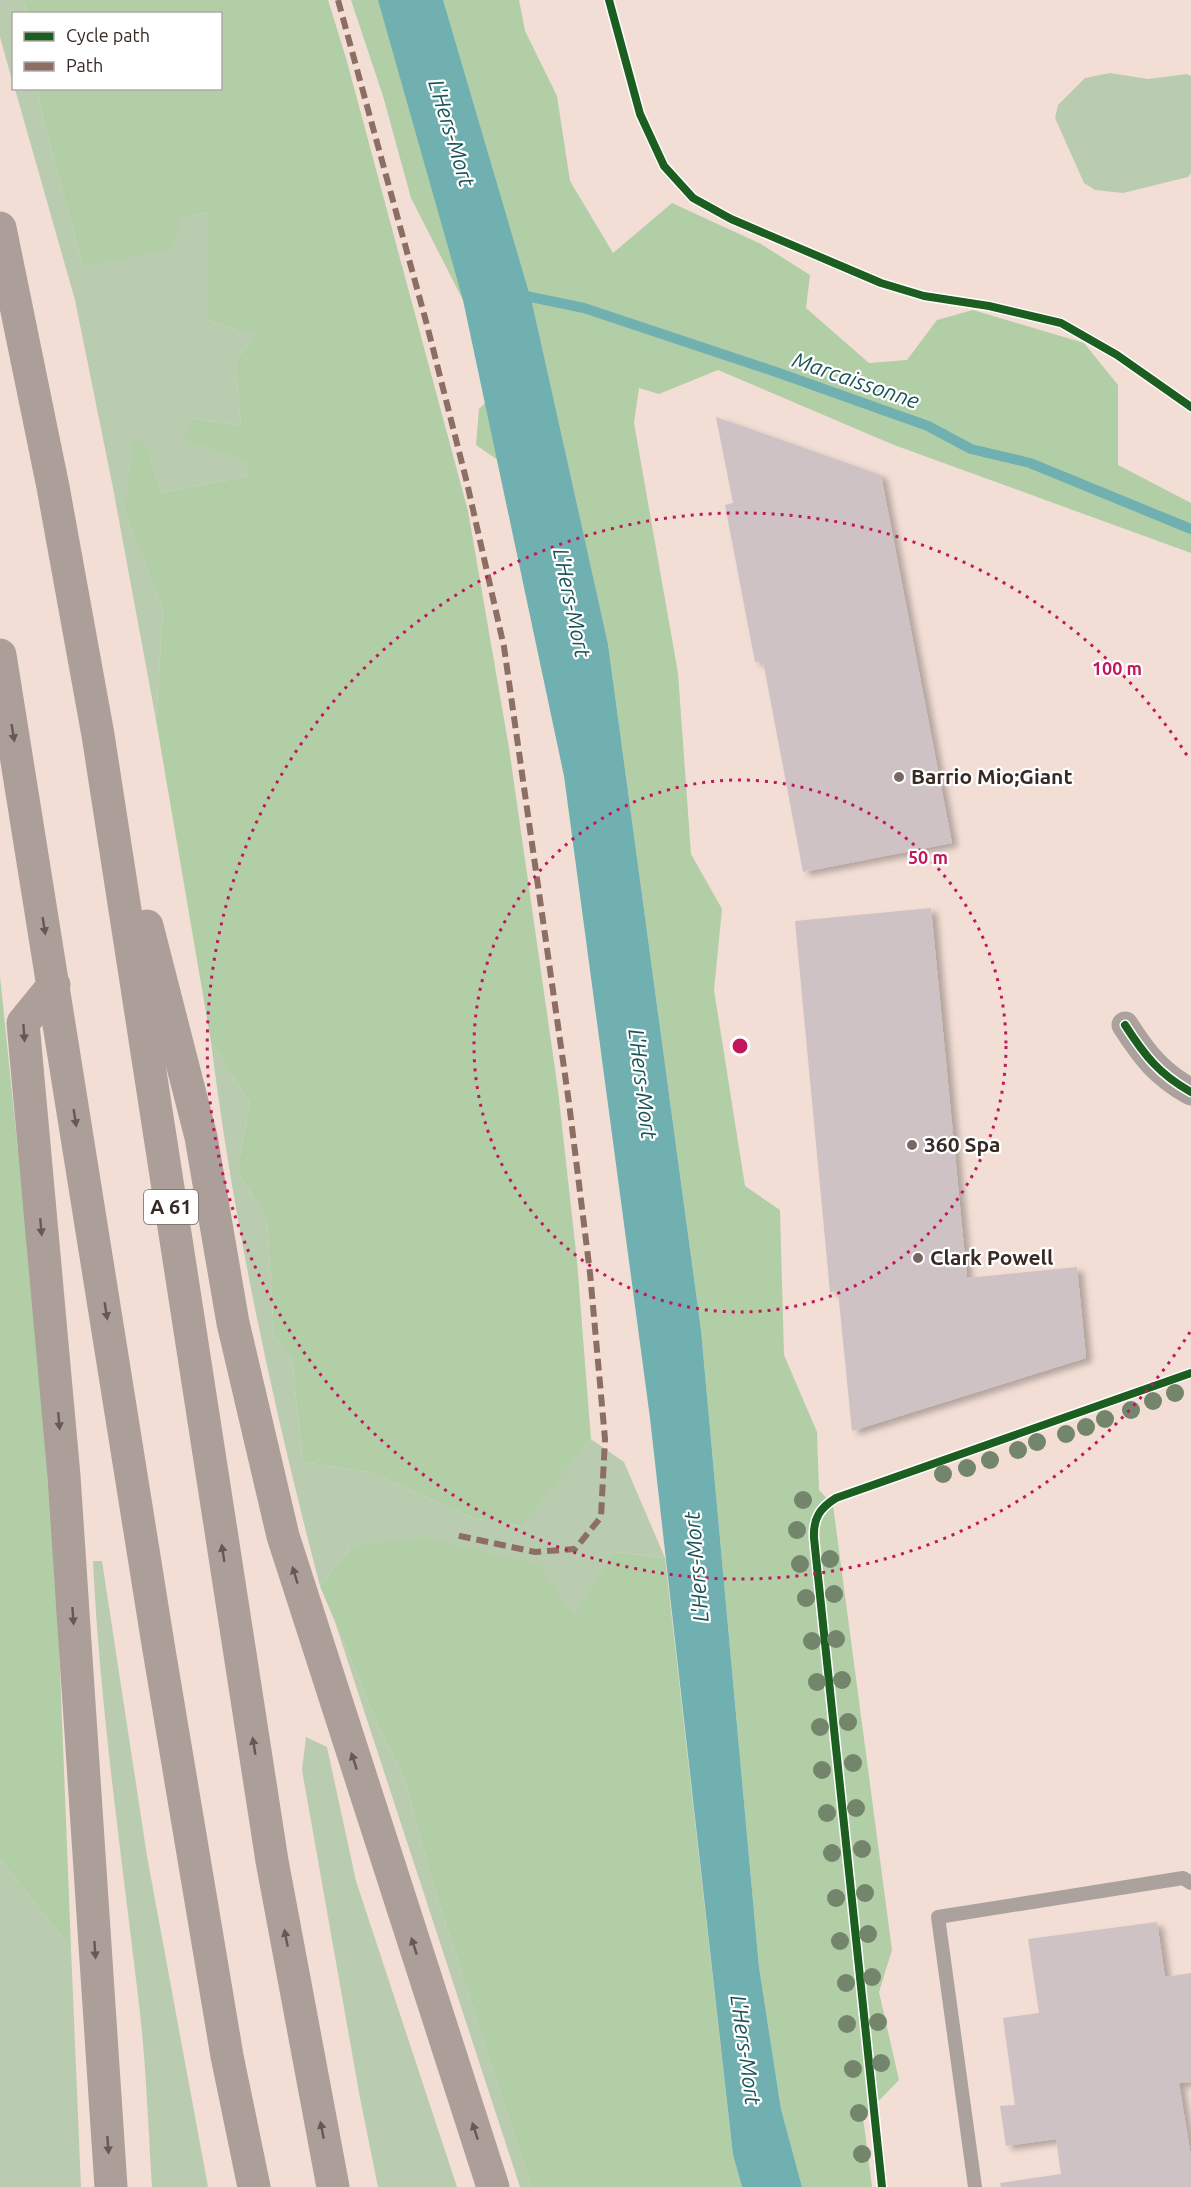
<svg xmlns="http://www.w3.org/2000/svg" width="1191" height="2187" font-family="Ubuntu,sans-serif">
  <defs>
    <filter id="shadow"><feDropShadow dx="6" dy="4" stdDeviation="3" flood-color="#0004"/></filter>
  </defs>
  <rect width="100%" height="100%" fill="#f2ded5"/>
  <!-- green -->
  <path fill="#baccaf" d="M0,0h22l6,13 -14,1 -1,70 -13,-47z
    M1110,73l38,6 39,-5 4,2v97l-3,4 -65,16 -28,-3 -11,-7 -29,-65 3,-13 27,-27z
    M15,89h23l5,30 40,147 98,-48 26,-6v108l30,10h22l-24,32 6,64 -47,-8 -10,22 64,22v14l-87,17 -13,-47 -23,66 38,98 -7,110 -43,-232 -38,-188z
    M211,1042l39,61 -13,68 30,48 7,115 18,26 11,102 67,10 103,46 47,8 71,-87 33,23 41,96 -52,-6 -39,64 -223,-69 -31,39c-47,-179 -86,-360 -109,-544z
    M93,1561h9l45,295 61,331h-56c-4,-63 -6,-128 -14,-191 -17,-145 -38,-289 -45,-435z
    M335,1622l44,105 26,53 26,99 100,308h-11z
    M306,1737l21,10 29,134 101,306h-79l-18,-89 -58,-328z
    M0,1859l71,89 10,239h-81z"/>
  <!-- forest -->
  <path fill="#b1cea7" d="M22,0h306l18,58 122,453 41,237 49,342 19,171 14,178 -70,87 -48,-8 -103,-46 -67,-10 -11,-102 -18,-26 -7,-115 -30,-48 13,-68 -39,-61 -55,-322 7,-110 -38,-98 9,-75 14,9 13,47 87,-17v-14l-65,-22 11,-22 47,8 -6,-64 23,-31 -21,-1 -30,-10v-108l-26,6 -10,31 -88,17 -40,-147 -5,-30 182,-1v-74l-192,-1z
    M351,0h168l6,31 32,65 13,85 43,72 59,-50 89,41 49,31 -4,33 63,55 38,-3 30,-40 36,-10 111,33 34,42v80l73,38v50l-297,-108 -176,-75 -59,24 -20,-6 -5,35 44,250 13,181 31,55 -8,81 31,196 35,24 4,145 33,77 2,58 14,15 59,445 -13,42 20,88 -36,37 9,70h-70l-21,-78 -22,-142 -58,-637 -93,-686 -29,-128 -103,-71 3,-36 56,-56 -72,-53 -52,-102 -28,-102z
    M0,976l53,515 18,457 -71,-89z
    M423,1537l115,28 36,50 39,-63 52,6 68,597 9,32h-211l-100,-308 -26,-99 -26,-53 -59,-141 31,-39z"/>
  <!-- water -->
  <path fill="#70b0b1" d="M378,0h65l89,303 76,341 93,686 58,637 22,142 21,78h-60l-9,-32 -83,-737 -86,-642 -101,-476z"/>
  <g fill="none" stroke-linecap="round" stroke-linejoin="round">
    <!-- stream -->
    <path stroke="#70b0b1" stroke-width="10" d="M516,294l68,14 195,65 149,53 43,23 59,14 161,66"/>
  </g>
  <!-- building -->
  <path fill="#cec2c5" filter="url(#shadow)" d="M716,417l165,58 71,368 -149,29 -40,-211 -8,1 -30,-157 8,-2z
    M931,908l36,370 110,-11 9,91 -234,73 -14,-140 -8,1 -35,-371z
    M1157,1922l8,55 26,-4v109l-12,1 12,74v30h-190l-1,-4 61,-9 -5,-35 -50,7 -6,-40 15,-1 -12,-87 36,-5 -11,-74z"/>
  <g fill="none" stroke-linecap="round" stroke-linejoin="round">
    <!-- lane -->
    <path stroke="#aba29e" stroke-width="14" d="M975,2187l-37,-270 245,-39 8,5"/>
    <!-- street -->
    <path stroke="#aba29e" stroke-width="27" d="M1125,1025c20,31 34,49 66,67"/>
    <!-- highway -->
    <path stroke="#ac9e99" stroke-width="33" d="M0,228l53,259 45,248 174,1126 61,326
      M0,655l158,989 69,412 27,131
      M147,926l54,211 32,186 50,213 210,651
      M54,985l-31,38 41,453 47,711"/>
    <!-- quiet -->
    <path stroke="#8d6e63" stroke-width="6" stroke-dasharray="12 6" stroke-linecap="butt" d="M338,0l89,325 40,158 37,164 65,456 21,170 15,166 -4,78 -26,32 -40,3 -80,-17"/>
    <!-- cycleway casing -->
    <g stroke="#fff" stroke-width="11">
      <path id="cycleway" d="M609,0l31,114 24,52 29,32 38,21 150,64 43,13 65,10 72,17 56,32 74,52
        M1125,1025c20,31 34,49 66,67
        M882,2187l-68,-649c-1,-20 6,-30 22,-40l355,-125"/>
    </g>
    <!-- cycleway -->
    <use href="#cycleway" stroke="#1b5e20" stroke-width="8"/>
  </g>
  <!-- trees -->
  <g fill="#73856b">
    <circle cx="1175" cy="1393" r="9"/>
    <circle cx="1153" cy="1401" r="9"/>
    <circle cx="1131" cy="1410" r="9"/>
    <circle cx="1105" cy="1419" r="9"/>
    <circle cx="1086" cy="1427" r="9"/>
    <circle cx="1066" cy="1434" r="9"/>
    <circle cx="1037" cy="1442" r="9"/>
    <circle cx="1018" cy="1450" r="9"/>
    <circle cx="990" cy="1460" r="9"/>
    <circle cx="967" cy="1468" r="9"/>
    <circle cx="943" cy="1474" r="9"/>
    <circle cx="803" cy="1500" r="9"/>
    <circle cx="797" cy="1530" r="9"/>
    <circle cx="830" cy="1559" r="9"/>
    <circle cx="800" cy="1564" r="9"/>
    <circle cx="834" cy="1594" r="9"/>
    <circle cx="806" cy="1598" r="9"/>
    <circle cx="836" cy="1639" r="9"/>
    <circle cx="812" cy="1641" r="9"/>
    <circle cx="842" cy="1680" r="9"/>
    <circle cx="817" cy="1682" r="9"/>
    <circle cx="848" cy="1722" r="9"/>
    <circle cx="820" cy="1727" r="9"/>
    <circle cx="853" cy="1763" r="9"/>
    <circle cx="822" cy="1770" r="9"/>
    <circle cx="856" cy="1808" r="9"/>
    <circle cx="827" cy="1813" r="9"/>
    <circle cx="862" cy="1849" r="9"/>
    <circle cx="832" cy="1853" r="9"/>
    <circle cx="865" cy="1893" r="9"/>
    <circle cx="836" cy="1898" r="9"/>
    <circle cx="868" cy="1934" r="9"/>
    <circle cx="840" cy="1941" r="9"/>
    <circle cx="872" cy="1977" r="9"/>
    <circle cx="846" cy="1983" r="9"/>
    <circle cx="878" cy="2022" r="9"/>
    <circle cx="847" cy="2024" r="9"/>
    <circle cx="881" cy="2063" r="9"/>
    <circle cx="853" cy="2069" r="9"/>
    <circle cx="859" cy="2113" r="9"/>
    <circle cx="862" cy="2154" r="9"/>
  </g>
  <!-- one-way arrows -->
  <defs><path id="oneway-solid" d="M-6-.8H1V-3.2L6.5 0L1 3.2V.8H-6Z" transform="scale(1.5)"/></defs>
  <g fill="#665852">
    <use href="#oneway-solid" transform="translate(13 733) rotate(81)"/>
    <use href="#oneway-solid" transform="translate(44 926) rotate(81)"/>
    <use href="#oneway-solid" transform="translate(24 1033) rotate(86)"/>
    <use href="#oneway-solid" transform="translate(75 1118) rotate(81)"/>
    <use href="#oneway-solid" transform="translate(41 1227) rotate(85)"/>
    <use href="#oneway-solid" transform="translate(106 1311) rotate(81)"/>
    <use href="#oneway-solid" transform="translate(59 1421) rotate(85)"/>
    <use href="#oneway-solid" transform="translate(223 1553) rotate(-99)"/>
    <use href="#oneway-solid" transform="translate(295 1575) rotate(-107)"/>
    <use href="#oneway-solid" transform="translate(73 1616) rotate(86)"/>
    <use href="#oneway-solid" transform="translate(254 1746) rotate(-99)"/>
    <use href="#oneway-solid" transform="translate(354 1761) rotate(-108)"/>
    <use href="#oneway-solid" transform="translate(286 1938) rotate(-101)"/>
    <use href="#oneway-solid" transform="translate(414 1946) rotate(-108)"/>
    <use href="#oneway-solid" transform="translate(95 1950) rotate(86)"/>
    <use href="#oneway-solid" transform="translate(322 2130) rotate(-101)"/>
    <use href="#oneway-solid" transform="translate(475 2131) rotate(-108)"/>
    <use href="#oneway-solid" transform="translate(108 2145) rotate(86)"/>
  </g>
  <!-- distance rings -->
  <g fill="none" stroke="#c2185b" stroke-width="3" stroke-dasharray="3 6">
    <circle cx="740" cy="1046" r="266"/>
    <path d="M1190 1332A533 533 0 1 1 1190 760"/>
  </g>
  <!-- markers -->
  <g fill="#786861" stroke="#fff" stroke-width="2">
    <circle cx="899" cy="777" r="6"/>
    <circle cx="912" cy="1145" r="6"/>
    <circle cx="918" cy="1258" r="6"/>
  </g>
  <g text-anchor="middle" stroke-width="4.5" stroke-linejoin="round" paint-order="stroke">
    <!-- shield labels -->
    <rect fill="#fff" stroke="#736965" stroke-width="1.5" x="144" y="1190" width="54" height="34" rx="4.5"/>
    <g font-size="20" font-weight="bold" fill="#372923">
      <text x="171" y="1214">A 61</text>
    </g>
    <!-- poi labels -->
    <g font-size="21" font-weight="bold" fill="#372923" stroke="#fff" text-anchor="start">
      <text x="911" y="784">Barrio Mio;Giant</text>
      <text x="924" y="1152">360 Spa</text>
      <text x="930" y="1265">Clark Powell</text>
    </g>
    <!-- water labels -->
    <g font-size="22" font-style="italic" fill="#1c5357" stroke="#fff">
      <text transform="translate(452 133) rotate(73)" y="8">L'Hers-Mort</text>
      <text transform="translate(856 380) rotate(19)" y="8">Marcaissonne</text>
      <text transform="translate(572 603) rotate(78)" y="8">L'Hers-Mort</text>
      <text transform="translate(643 1084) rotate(83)" y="8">L'Hers-Mort</text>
      <text transform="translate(696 1567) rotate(-95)" y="8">L'Hers-Mort</text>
      <text transform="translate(746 2050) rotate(82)" y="8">L'Hers-Mort</text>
    </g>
  </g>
  <circle cx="740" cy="1046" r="9" fill="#c2185b" stroke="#fff" stroke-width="3"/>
  <g font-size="18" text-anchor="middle" font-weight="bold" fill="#c2185b" stroke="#fff" stroke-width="4.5" stroke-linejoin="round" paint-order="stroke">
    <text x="1117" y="675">100 m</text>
    <text x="928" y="864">50 m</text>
  </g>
  <!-- legend -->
  <rect x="12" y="12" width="210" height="78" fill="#ffffff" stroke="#afa9a7" stroke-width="1.5"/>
  <rect x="24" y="32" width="30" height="9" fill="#1b5e20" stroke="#afa9a7" stroke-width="1.5"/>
  <text x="66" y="42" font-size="18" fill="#372923">Cycle path</text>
  <rect x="24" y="62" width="30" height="9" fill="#8d6e63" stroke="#afa9a7" stroke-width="1.5"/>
  <text x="66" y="72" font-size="18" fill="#372923">Path</text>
</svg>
